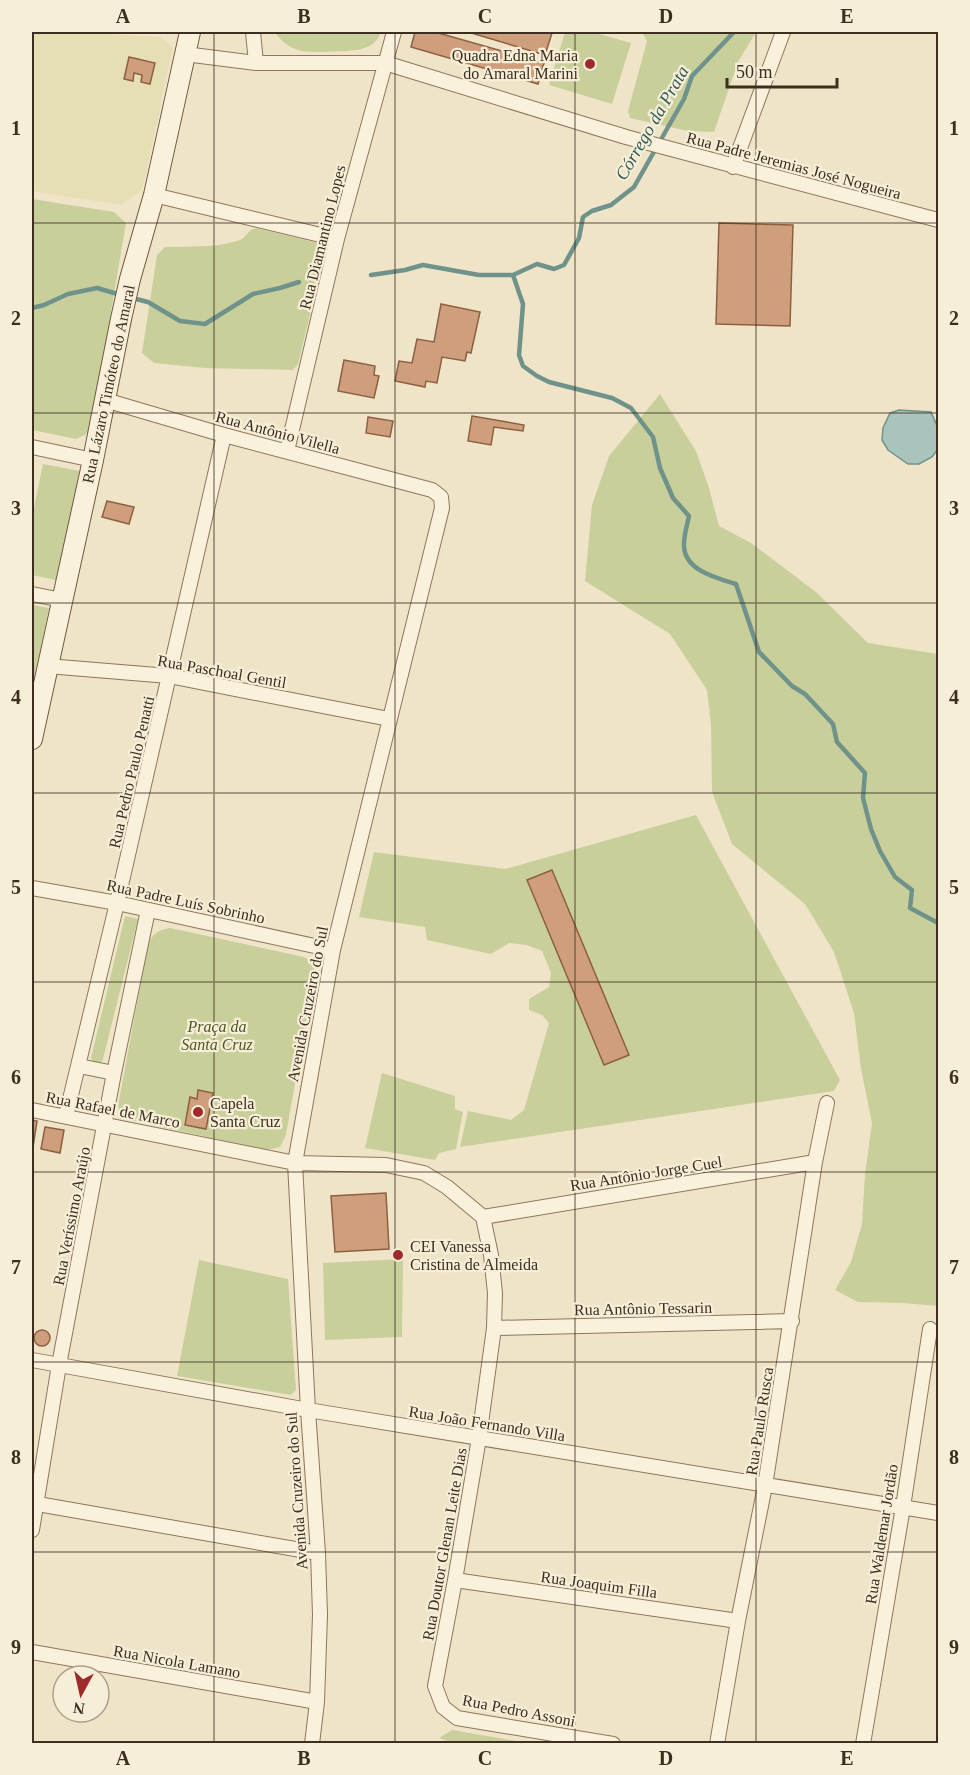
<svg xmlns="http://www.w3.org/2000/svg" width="970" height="1775" font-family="'Times New Roman',serif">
  <rect width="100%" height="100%" fill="#f0e4c8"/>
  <!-- farmland -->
  <path fill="#e6deb5" d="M32,32h42l87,5 12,11 -31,142 -21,15 -89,-14z"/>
  <!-- green -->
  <path fill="#c9cf9b" d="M275,32h106c-3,9 -10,15 -20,17 -10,3 -51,4 -60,2 -11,-3 -21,-10 -26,-19z
    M565,32h27l39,11 -19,61 -63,-19z
    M636,32h120l-18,30 -24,70 -26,-1 -58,-13 -2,-7 19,-70 -4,-7z
    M32,199l82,13 12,11 -35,206 -6,6 -9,4 -44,-9z
    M256,228l62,15 7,9 -27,112 -5,6 -88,-2 -51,-5 -12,-10 15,-98 8,-8c25,-1 49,1 72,-6 9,-2 10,-11 19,-13z
    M660,394l36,57 13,37 10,38 32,17 65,49 52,51 70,11v652l-35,-3 -45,-1 -23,-12 16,-28 11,-38 3,-50 7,-51 -11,-54 -7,-56 -20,-61 -29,-48 -73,-60 -20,-52 -1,-67 -4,-35 -37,-56 -85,-53 7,-76 17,-49z
    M43,464l37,7 -24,109 -24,-5v-58z
    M32,605l17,3 -17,82z
    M696,815l144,265 -6,11 -374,56 8,-36 43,9 13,-10 25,-87 -7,-8 -13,-5v-11l20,-12 2,-14 -9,-22 -16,-6 -17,-2 -18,11 -64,-14 -2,-13 -66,-10 15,-65 131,17z
    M125,916l13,3 -35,140 -2,4 -7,1 -3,-6z
    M170,928l134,29 8,5 3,8 -29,165 -6,12 -13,3 -137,-30 -9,-5 -3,-9 30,-162c5,-11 11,-14 22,-16z
    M382,1073l73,23v13l8,3 -7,37 -17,4 -4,7 -70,-12z
    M403,1259l-1,78 -77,3 -2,-77z
    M199,1260l89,19 8,111 -5,5 -114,-19z
    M452,1730l76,13h-74l-15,-5z"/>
  <!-- water -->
  <path fill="#a9c4bc" stroke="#6f938a" stroke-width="1.5" d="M899,410l32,2 7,16v21l-6,8 -13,7h-11l-20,-14 -6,-10 1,-12 7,-15z"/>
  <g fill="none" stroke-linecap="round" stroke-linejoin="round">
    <!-- stream -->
    <path stroke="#6f938a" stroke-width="4.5" d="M371,275l34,-5 18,-5 56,10h34l24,-11 17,5 10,-4 15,-27 4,-21 9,-6 19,-6 23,-18 50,-88 8,-23 42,-44
      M513,275l10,29 -4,51 4,11 14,10 12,6 63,16 19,10 22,29 7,31 13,30 16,18c-2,9 -5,19 -5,28 -1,26 32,34 52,40l23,68 33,34 13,8 28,30 4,18 28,31 -2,25 8,31 9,22 15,26 17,13 -2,18 28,15
      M132,298l16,4 32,19 25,3 48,-30 27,-6 19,-6
      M32,308l12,-3 24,-11 29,-6 24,7"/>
  </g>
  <!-- building -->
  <path fill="#cf9f7d" stroke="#8d5f41" stroke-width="1.5" d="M415,32h20l109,31 -6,21 -127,-37z
    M468,32h80l4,1 -7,22z
    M129,57l26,6 -5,21 -9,-2 1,-7 -8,-2 -1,8 -9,-2z
    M719,223l74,2 -3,101 -74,-2z
    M441,304l39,8 -9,41 -4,-1 -2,9 -23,-4 -5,26 -11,-2 -1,6 -30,-6 4,-20 13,2 5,-24 17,3z
    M344,360l31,6 -1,9 5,1 -5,22 -36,-7z
    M472,416l52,9 -1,6 -29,-4 -3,18 -23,-4z
    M368,417l25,4 -3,16 -24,-4z
    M107,501l27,6 -5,17 -27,-7z
    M552,870l77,185 -25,10 -77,-185z
    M198,1090l15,3 -7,36 -21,-4 5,-28 7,2z
    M32,1120l5,1 -5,33z
    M45,1127l19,3 -4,23 -19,-4z
    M386,1193l3,56 -54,3 -4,-56z
    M34 1338a8 8 0 1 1 16 0a8 8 0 1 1-16 0Z"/>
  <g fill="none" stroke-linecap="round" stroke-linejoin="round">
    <!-- minor casing -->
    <g stroke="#8d765c" stroke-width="16">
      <path id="minor" d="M253,32l3,31
        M185,54l71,9h129l241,74 312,83
        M733,167l50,-135
        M154,195l183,44
        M105,400l119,35 208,55 9,7 1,11 -109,442 -38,213 13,247 10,143 2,62 -3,87 -5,42
        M32,447l61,13
        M287,451l50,-212 57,-207
        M32,594l30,6
        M47,666l122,10 220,43
        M32,888l85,15 216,47
        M79,1066l35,7
        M32,1110l263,53 91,2 38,8 23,14 36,30 8,38 4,38 -1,35 -15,110 -24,142 -20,106 8,21 14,11 156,26
        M66,1116l51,-213 107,-468
        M483,1217l332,-55
        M494,1328l298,-7
        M32,1360l276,50 630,103
        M32,1503l286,50
        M32,1530l27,-165 55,-292 34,-163
        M455,1580l283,41
        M32,1652l285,50
        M717,1744l21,-123 27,-135 50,-324 12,-59
        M863,1744l40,-237 27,-178"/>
    </g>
    <!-- secondary casing -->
    <g stroke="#6f573f" stroke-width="22">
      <path id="secondary" d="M32,739l61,-279 28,-141 9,-40 24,-84 36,-163"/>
    </g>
    <!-- minor -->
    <use href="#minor" stroke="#faf1dc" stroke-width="14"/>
    <!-- secondary -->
    <use href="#secondary" stroke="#faf1dc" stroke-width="20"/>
  </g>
  <!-- grid -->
  <path fill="none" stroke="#3d2e20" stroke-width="1.5" stroke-opacity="0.55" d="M214,32v1712M395,32v1712M575,32v1712M756,32v1712M32,223h906M32,413h906M32,603h906M32,793h906M32,982h906M32,1172h906M32,1362h906M32,1552h906"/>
  <!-- markers -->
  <g fill="#9e2a2b" stroke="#f7eed8" stroke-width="2">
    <circle cx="590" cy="64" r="6"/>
    <circle cx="198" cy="1112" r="6"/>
    <circle cx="398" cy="1255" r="6"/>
  </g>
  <g text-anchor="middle" stroke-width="4.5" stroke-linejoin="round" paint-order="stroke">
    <!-- poi labels -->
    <g font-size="16" fill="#3d2e20" stroke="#f7eed8" text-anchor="start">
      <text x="578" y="61" text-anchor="end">Quadra Edna Maria<tspan x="578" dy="18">do Amaral Marini</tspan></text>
      <text x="210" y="1109">Capela<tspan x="210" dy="18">Santa Cruz</tspan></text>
      <text x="410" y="1252">CEI Vanessa<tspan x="410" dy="18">Cristina de Almeida</tspan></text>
    </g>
    <!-- street labels -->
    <g font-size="16" fill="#3d2e20" stroke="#f7eed8">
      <text transform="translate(794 165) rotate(15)" y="6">Rua Padre Jeremias José Nogueira</text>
      <text transform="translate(322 237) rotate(-76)" y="6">Rua Diamantino Lopes</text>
      <text transform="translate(108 384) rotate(-78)" y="6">Rua Lázaro Timóteo do Amaral</text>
      <text transform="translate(278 432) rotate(15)" y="6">Rua Antônio Vilella</text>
      <text transform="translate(222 671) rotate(10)" y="6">Rua Paschoal Gentil</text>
      <text transform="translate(131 772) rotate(-77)" y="6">Rua Pedro Paulo Penatti</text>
      <text transform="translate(186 901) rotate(12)" y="6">Rua Padre Luís Sobrinho</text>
      <text transform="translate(307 1004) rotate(-79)" y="6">Avenida Cruzeiro do Sul</text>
      <text transform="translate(113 1109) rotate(11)" y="6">Rua Rafael de Marco</text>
      <text transform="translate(646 1173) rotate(-9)" y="6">Rua Antônio Jorge Cuel</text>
      <text transform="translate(71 1216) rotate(-79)" y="6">Rua Veríssimo Araújo</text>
      <text transform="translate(643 1308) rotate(-1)" y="6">Rua Antônio Tessarin</text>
      <text transform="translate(759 1421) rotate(-81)" y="6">Rua Paulo Rusca</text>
      <text transform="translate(487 1423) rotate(9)" y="6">Rua João Fernando Villa</text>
      <text transform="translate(296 1491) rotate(-94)" y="6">Avenida Cruzeiro do Sul</text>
      <text transform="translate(881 1534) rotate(-81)" y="6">Rua Waldemar Jordão</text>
      <text transform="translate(444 1544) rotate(-80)" y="6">Rua Doutor Glenan Leite Dias</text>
      <text transform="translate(599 1584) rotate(8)" y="6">Rua Joaquim Filla</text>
      <text transform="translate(177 1661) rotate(10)" y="6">Rua Nicola Lamano</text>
      <text transform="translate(519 1710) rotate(11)" y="6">Rua Pedro Assoni</text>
    </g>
    <!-- park labels -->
    <g font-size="16" font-style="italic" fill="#4d5a26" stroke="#f7eed8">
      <text x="217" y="1032">Praça da<tspan x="217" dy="18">Santa Cruz</tspan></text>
    </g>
    <!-- water labels -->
    <g font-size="18" font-style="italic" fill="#2f5d5a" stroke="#f7eed8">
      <text transform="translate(652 123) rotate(-60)" y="6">Córrego da Prata</text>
    </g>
  </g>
  <!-- border -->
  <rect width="970" height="1775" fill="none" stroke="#f7eed8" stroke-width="66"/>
  <!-- north arrow -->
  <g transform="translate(81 1694) rotate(188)"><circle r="28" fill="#f7eed8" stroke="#ada18e" stroke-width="1.5"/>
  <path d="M0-4.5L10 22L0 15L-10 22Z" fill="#9e2a2b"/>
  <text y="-9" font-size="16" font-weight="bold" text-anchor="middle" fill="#3d2e20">N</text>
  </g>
  <!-- scale -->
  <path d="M727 78v9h110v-9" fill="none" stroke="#3d2e20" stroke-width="3"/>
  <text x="736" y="78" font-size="18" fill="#3d2e20" stroke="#f7eed8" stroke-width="4.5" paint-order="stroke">50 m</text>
  <rect x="33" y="33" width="904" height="1709" fill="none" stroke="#3d2e20" stroke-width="2"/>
  <g font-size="20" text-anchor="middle" font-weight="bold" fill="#3d2e20">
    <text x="123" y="23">A</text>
    <text x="304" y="23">B</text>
    <text x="485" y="23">C</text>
    <text x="666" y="23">D</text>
    <text x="847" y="23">E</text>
    <text x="16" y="135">1</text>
    <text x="954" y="135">1</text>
    <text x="16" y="325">2</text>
    <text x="954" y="325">2</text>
    <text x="16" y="515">3</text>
    <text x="954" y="515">3</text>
    <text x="16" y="704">4</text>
    <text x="954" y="704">4</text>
    <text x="16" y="894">5</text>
    <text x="954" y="894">5</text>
    <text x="16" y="1084">6</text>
    <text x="954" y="1084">6</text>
    <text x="16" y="1274">7</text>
    <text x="954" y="1274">7</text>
    <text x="16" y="1464">8</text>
    <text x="954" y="1464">8</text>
    <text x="16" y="1654">9</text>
    <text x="954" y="1654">9</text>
    <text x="123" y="1765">A</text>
    <text x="304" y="1765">B</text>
    <text x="485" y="1765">C</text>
    <text x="666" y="1765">D</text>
    <text x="847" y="1765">E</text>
  </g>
</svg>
